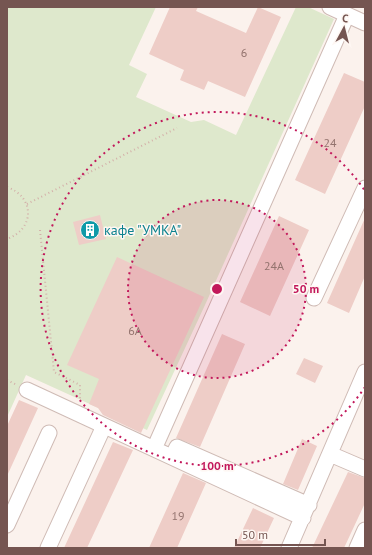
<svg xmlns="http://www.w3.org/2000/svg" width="372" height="555" font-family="'PT Sans',sans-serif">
  <rect width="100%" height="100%" fill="#fbf2ed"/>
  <!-- green -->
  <path fill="#dee8cc" d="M7,7h149l-27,58 18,9 -11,23 55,25 13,-2 32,15 60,-128h12l26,12 -129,286 -58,125 -121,-55 -19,42z"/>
  <!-- building -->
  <path fill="#eecdc7" d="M170,7h28l-2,4 50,22 12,-26 23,10 -36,80 -37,-16 -4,9 -24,-10 4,-10 -35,-16z
    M344,73l21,9v24l-40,88 -30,-14z
    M100,215l6,24 -27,6 -6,-23z
    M279,216l30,14 -39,86 -30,-14z
    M365,218v58l-16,37 -22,-10z
    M117,257l87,40 -63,136 -38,-18 -5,-7 -9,-4 10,-25 -32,-14z
    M222,334l23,10 -45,103 -24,-9z
    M304,358l19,8 -8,17 -19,-9z
    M19,400l19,8 -31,68v-50z
    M302,439l15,7 -19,44 -15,-6z
    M113,442l20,8 -46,98h-23z
    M348,472l17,6v25l-21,45h-32z
    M183,473l23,10 -29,65h-28z
    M253,508l21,10 -14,30h-26z"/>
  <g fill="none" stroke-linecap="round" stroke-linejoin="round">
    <!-- minor casing -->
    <g stroke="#cfbbb5" stroke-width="17">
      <path id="minor" d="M330,7l35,16
        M314,298l51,-110
        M27,390l276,128
        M154,449l193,-434
        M330,454l35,15
        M172,457l5,-10 132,58
        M7,525l42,-92
        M48,548l56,-122
        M289,548l76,-176
        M357,548l8,-18"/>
    </g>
    <!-- path -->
    <path stroke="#d3b0a9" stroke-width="2" stroke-dasharray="1 3" stroke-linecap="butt" d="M7,187c28,10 28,42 0,52
      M27,204l150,-76
      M40,230l14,142 26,13v15
      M7,380l10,5"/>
    <!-- minor -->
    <use href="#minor" stroke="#fff" stroke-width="15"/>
  </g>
  <!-- distance rings -->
  <circle cx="217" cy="289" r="89" fill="#c2185b" fill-opacity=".12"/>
  <g fill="none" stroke="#c2185b" stroke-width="2" stroke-dasharray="2 4">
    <circle cx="217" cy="289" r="89"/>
    <path d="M365 387A177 177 0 1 1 365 191"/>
  </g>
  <!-- icons -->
  <defs>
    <g id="building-disc" transform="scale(1)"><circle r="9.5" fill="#0f9aa8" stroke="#fef7f3"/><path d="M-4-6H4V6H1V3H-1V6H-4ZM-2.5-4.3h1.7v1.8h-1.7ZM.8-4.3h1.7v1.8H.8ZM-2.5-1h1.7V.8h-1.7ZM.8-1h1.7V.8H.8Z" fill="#fff"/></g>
  </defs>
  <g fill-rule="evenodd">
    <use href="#building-disc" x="90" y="230"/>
  </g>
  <g text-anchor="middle" stroke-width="3" stroke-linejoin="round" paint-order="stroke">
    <!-- number labels -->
    <g font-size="12" fill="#93736e">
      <text x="244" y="57">6</text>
      <text x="330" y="147">24</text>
      <text x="274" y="270">24А</text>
      <text x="135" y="335">6А</text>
      <text x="178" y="520">19</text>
    </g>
    <!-- culture labels -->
    <g font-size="14" fill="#0d838f" stroke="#fef7f3" text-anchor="start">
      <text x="104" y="235">кафе "УМКА"</text>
    </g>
  </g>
  <circle cx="217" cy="289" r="6" fill="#c2185b" stroke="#fef7f3" stroke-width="2"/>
  <g font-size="12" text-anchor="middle" font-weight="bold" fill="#c2185b" stroke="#fef7f3" stroke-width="3" stroke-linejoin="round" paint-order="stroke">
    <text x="306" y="293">50 m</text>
    <text x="217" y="470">100 m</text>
  </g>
  <!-- border -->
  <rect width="372" height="555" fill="none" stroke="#755551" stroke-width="16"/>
  <!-- north arrow -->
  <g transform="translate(344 28) rotate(7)" stroke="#fef7f3" stroke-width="3" paint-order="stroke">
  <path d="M0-3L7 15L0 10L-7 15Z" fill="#755551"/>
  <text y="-6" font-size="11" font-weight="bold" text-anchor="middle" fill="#755551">С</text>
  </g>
  <!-- scale -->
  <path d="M236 539v6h89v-6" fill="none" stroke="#755551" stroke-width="2"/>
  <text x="242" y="539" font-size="12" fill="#755551" stroke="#fef7f3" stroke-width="3" paint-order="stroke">50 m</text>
</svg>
